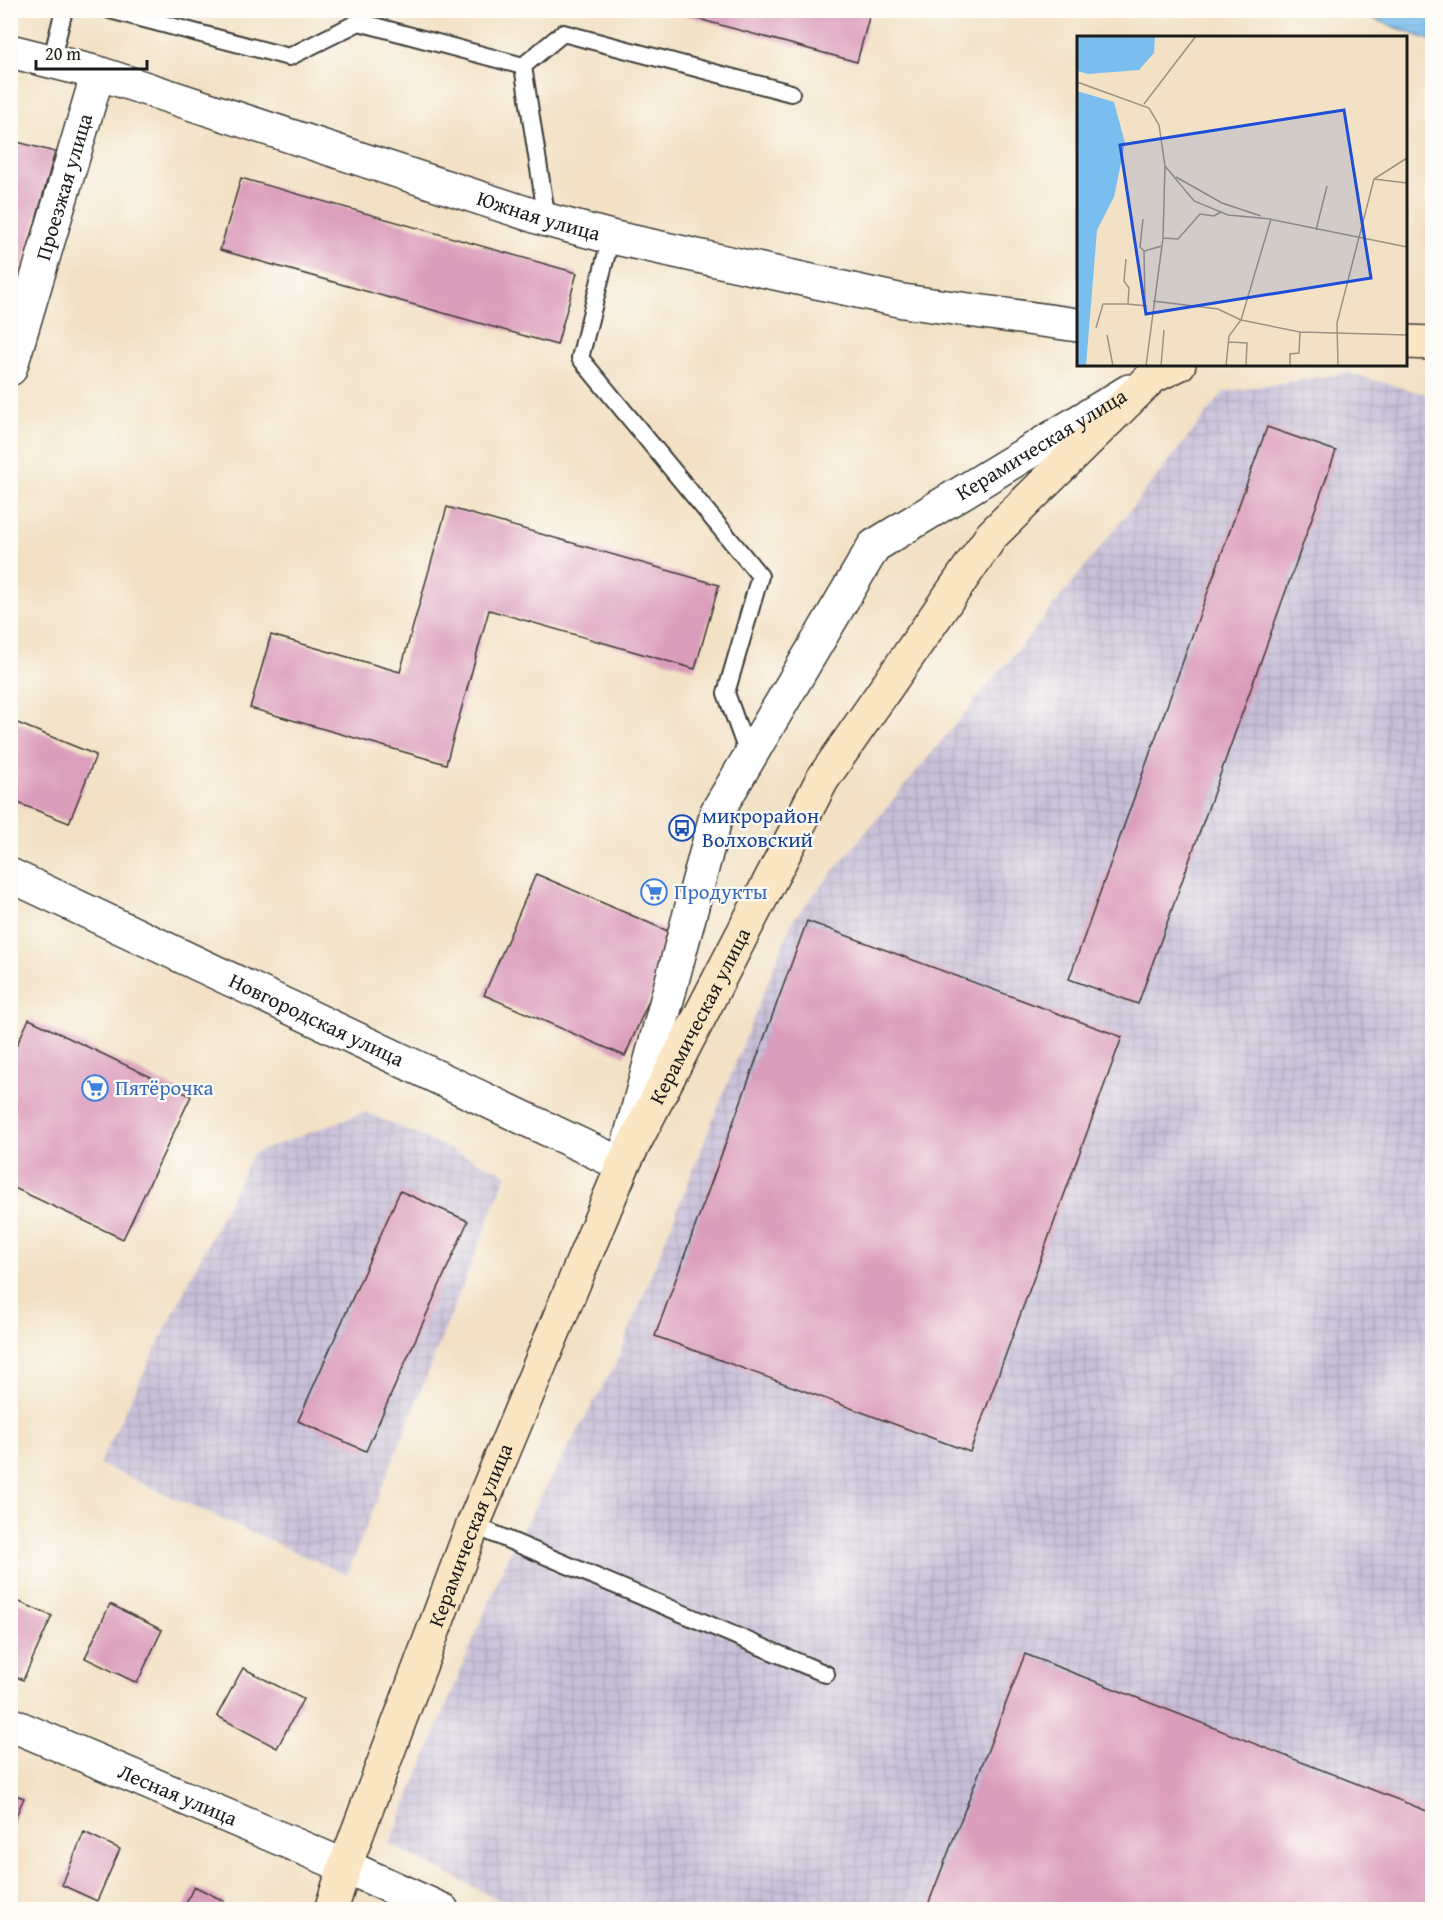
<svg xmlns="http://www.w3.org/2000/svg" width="1443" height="1920" font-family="'Gentium Book Plus',serif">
  <defs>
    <pattern id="industrial-grid" width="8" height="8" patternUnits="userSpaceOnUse" patternTransform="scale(1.5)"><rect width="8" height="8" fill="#c8bfd8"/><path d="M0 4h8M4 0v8" fill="none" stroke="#aba4b9"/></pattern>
    <pattern id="water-rules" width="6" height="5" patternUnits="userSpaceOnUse" patternTransform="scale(1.5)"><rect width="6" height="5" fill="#7abef0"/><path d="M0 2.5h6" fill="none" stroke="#69a3cd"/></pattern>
  </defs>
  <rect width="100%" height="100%" fill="#fdfcf7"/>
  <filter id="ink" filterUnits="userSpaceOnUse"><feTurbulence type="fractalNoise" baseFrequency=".0167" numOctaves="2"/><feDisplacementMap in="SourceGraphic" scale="12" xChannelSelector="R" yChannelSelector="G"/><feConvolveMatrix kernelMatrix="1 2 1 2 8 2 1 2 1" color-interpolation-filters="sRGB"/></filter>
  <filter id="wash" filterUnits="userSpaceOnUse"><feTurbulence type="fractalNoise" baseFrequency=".008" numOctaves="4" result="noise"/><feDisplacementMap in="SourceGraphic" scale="24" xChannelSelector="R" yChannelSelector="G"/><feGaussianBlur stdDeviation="1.35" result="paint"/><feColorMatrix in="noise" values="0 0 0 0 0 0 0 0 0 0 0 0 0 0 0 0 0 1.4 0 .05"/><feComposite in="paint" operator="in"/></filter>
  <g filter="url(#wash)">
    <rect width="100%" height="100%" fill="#f2e1c5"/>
    <!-- industrial -->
    <path fill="url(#industrial-grid)" d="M1347,373l85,23v1513h-915l-127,-65 119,-291 109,-194 174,-438 243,-292 189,-237z
      M365,1112l142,62 -160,401 -248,-111 153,-310z"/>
    <!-- water -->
    <path fill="url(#water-rules)" stroke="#4b6d86" stroke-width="1.5" d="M1353,11h79v30z"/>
    <g id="blocks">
      <!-- building -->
      <path fill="#db9dbc" d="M445,10h24l-2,7z
        M665,10h206l-14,52z
        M10,140l45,12 -44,158h-1z
        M241,178l336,95 -20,72 -337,-95z
        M1267,427l69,24 -198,553 -69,-25z
        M447,507l272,78 -24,84 -206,-59 -43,154 -196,-56 21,-73 129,37z
        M10,720l86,35 -27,68 -59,-23z
        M536,874l141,61 -52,121 -141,-61z
        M807,921l315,116 -152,415 -315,-116z
        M29,1019l162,77 -68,143 -113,-53v-127z
        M400,1191l68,30 -102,230 -68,-30z
        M10,1598l42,18 -29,64 -13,-6z
        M110,1604l52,26 -25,53 -52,-25z
        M1025,1654l407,159v97h-506z
        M243,1668l60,31 -26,49 -60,-32z
        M10,1793l14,5 -14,31z
        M84,1832l36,17 -23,52 -35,-16z
        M194,1886l30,15 -4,9h-37z"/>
    </g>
  </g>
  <g filter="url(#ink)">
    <use href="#blocks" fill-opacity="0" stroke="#3c3a35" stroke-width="1.5"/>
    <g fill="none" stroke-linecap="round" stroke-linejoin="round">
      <!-- lane casing -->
      <g stroke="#3c3a35" stroke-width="20">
        <path id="lane" d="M110,10l179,47 70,-35 164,44 24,154
          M51,62l13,-52
          M523,66l40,-33 228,60
          M611,237l-31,121 180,218 -34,117 23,64
          M473,1525l353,149"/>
      </g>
      <!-- street casing -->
      <g stroke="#3c3a35" stroke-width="36">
        <g id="street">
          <path id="s1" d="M10,51l88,22 449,147 64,17 292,64 175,24"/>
          <path id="s2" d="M10,369l88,-296"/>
          <path id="s3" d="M10,875l613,290 94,-353 157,-266 255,-155"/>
          <path id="s4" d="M10,1724l335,142 97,44"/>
        </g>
      </g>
      <!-- secondary casing -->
      <g stroke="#3c3a35" stroke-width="36">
        <g id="secondary">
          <path d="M1406,342l26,1"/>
          <path id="s5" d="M331,1910l14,-44 128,-341 150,-360 199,-385 170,-245 160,-158 27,-13"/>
        </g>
      </g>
      <!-- lane -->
      <use href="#lane" stroke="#fff" stroke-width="16"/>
      <!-- street -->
      <use href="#street" stroke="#fff" stroke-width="33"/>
      <!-- secondary -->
      <use href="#secondary" stroke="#fbe6c4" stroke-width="33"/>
    </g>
  </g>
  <!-- icons -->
  <defs>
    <g id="bus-ring" transform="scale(1.35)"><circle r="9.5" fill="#fdfcf7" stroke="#1a4fb4" stroke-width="1.5"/><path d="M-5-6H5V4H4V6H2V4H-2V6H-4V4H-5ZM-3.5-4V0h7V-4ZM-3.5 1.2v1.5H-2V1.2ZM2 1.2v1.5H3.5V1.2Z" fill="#1a4fb4"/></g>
    <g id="supermarket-ring" transform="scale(1.35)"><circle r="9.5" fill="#fdfcf7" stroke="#3f7fe0" stroke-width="1.5"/><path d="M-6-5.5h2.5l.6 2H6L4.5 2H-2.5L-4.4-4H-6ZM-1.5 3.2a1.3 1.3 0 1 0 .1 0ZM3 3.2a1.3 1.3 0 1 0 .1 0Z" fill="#3f7fe0"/></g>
  </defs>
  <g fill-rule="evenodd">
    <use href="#bus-ring" x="682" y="828"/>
    <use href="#supermarket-ring" x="654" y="892"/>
    <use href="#supermarket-ring" x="95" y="1088"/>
  </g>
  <g text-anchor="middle" stroke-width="4.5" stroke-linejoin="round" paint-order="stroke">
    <!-- street labels -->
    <g font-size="21" fill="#1c1c1c" stroke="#fdfcf7">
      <text dy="7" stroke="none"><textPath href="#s2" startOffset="190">Проезжая улица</textPath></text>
      <text dy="7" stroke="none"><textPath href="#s1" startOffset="554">Южная улица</textPath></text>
      <text dy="7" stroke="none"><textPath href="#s3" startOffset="1548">Керамическая улица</textPath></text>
      <text dy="7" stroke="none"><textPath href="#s5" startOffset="968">Керамическая улица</textPath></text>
      <text dy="7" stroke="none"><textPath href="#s3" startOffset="339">Новгородская улица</textPath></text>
      <text dy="7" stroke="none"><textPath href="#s5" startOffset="400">Керамическая улица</textPath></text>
      <text dy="7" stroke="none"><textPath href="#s4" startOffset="182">Лесная улица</textPath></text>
    </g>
    <!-- transit labels -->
    <g font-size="21" fill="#164399" stroke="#fdfcf7" text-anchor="start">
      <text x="702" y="823">микрорайон<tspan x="702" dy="24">Волховский</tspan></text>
    </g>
    <!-- shop labels -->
    <g font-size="21" fill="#366cbe" stroke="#fdfcf7" text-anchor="start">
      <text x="674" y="899">Продукты</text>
      <text x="115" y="1095">Пятёрочка</text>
    </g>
  </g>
  <!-- overview -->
  <g transform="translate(1077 36)">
    <rect width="330" height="330" fill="#f2e1c5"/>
    <path d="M0,0h78l-1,17 -15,17 -51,4 -11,-3zM0,55l37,11 11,41 -11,54 -17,33 -11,136h-9z" fill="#7abef0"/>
    <path fill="none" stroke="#9c9281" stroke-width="1.5" d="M0,46l72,26 10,17 6,41 29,35 34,14 43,4M67,68l52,-68M99,141l46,26 39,13M297,143l33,4M66,183l-3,28 4,4M192,183l138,28M239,194l11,-44M86,202l15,1 22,-25 14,2 7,-4M49,223l-2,22 5,7 -1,16 19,2M76,265l65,8 23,11 59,12 107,3M68,270l-1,-55 18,-5M19,292l7,-24h25M30,299l6,31M152,306l18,1 -1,23M69,330l17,-128 2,-72M84,330l3,-36M149,330l3,-30 12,-16 30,-101M213,330v-12l9,-1 1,-21M261,330l-1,-43 37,-144 33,-21"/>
    <path fill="#1d4ed8" fill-opacity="0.15" stroke="#1d4ed8" stroke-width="3" d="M267,74l27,168 -225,36 -26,-169z"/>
    <rect width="330" height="330" fill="none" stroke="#1c1c1c" stroke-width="3"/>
  </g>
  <!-- margin -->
  <rect width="1443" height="1920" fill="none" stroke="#fdfcf7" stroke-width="36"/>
  <!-- scale -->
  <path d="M36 60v9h111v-9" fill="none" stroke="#1c1c1c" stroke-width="3"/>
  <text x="45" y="60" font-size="18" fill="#1c1c1c" stroke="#fdfcf7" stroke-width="4.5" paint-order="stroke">20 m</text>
</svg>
